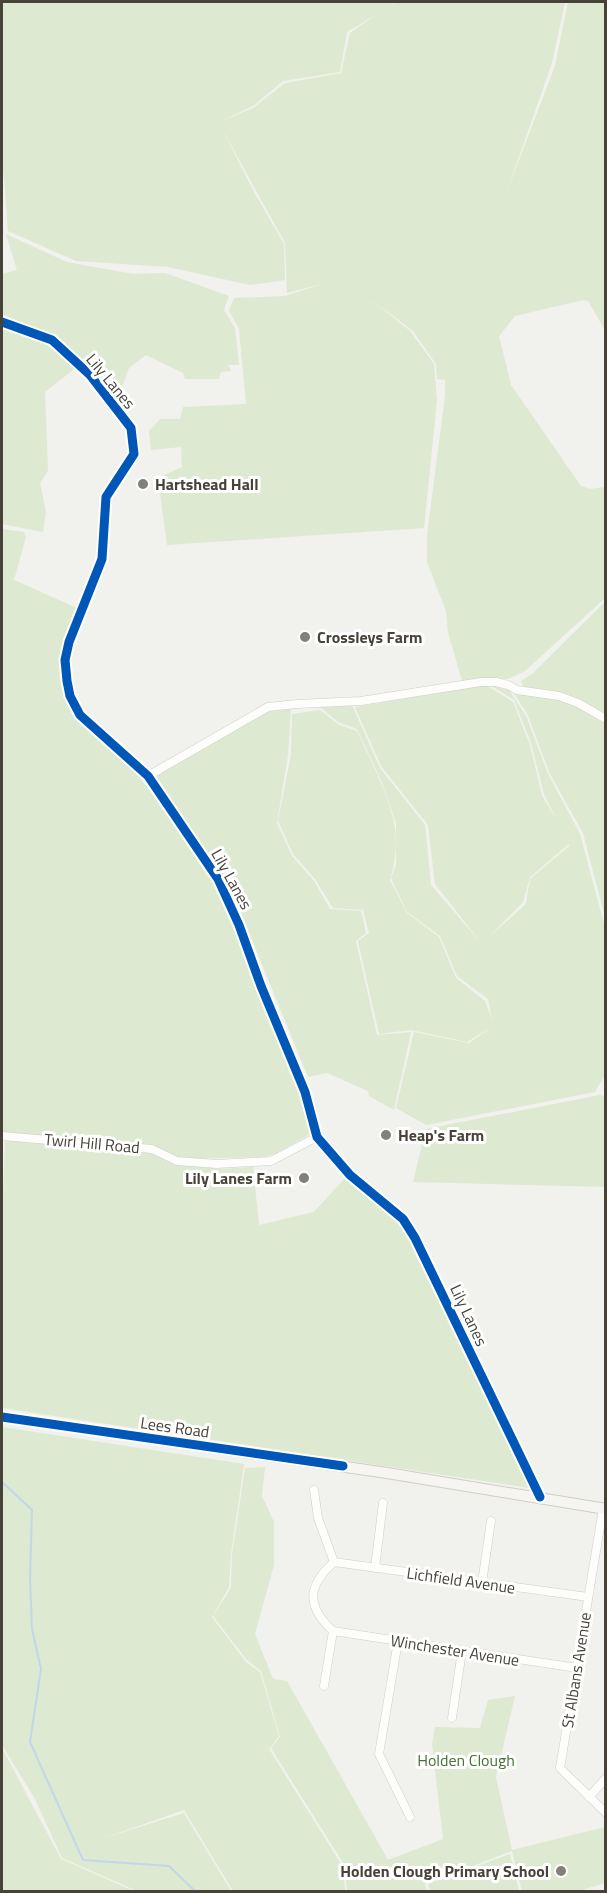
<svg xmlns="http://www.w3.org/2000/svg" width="607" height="1893" font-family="'Titillium Web',sans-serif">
  <rect width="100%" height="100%" fill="#f1f1ed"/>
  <!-- green -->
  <path fill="#dde9d0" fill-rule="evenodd" d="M2,2h393l-5,4 7,-4h168l-13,61 -46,131 49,-128 13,-64h37v328l-17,-29 -5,-1 -68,16 -16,20 12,49 70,101 9,3 15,-2v111l-80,73 -17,8 -46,2 -14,-49 -2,-21 -19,-49v-27l18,-139v-16l-8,-1 -1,-15 -23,-33 -30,-23 -24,-11 23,11 28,23 24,33 3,36 -13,128 -257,17 -9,-67 24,-11 -1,-20 -30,3 -2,-19 11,-12h20l3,-12 63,-3 -7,-75 -10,-18 5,-13 51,-2 40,-13 -38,10 -2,-50 -64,-116 33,65 30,52 1,36 -35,5 -82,-18 -92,-6 -68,-30 -6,-78zM377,14l-27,19 -9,40 -56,10 -32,25 -34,14 34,-16 30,-25 57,-9 7,-40z
    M6,234l61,28 66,12 32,-1 64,23 -5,14 11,18 4,37h-11l3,6 -10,1 -2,7h-34l-2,-6 -37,-18 -17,13 -6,17 -11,4 -59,-53 -51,-22v-40l15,-4z
    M2,319l49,27 27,20 -33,26 3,79 -8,12 6,29 -3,20 -41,-8z
    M2,529l22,3 2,5 -12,43 63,28 -17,41v21l8,35 19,25 46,40 60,72 24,44 37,94 40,92 18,61 -35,20 -13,4 -85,2 -27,-14 -150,-12z
    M605,602v113l-29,-17 -15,-6 -37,-4 -3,-7 11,-7z
    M488,684l21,6 17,26 22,58 32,60 24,90 2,19 -1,132 -10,17 -169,33 -30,-17 18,-76 55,11 24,-17 -26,16 -56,-12 -32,4 -21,-93 11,-8 -6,-23 -30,-2 -18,-29 -22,-25 -15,-33 13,-66 1,-41 28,-4 19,15 18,6c12,26 32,64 37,92 4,18 1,40 -4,57l17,33 32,24 17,41 29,23 7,19 -4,-21 -31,-23 -17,-40 -33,-24 -16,-34 5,-13v-42l-15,-43 -24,-51 -19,-7 -19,-16 33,-1 28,63 45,57 6,60 51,59 -47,-60 -7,-59 -47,-59 -26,-59 131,-22 27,17 17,43 12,51 14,23 -12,-25 -13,-51 -17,-43zM569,844v2l-39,33 -4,25 -37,33 34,-35 7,-25z
    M513,692l50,7 42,25v193l-22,-84 -33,-59 -23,-61z
    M291,708l-3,47 -11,68 15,33 22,25 16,28 31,2 5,22 -10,8 21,94 34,-3 -17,78 -25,-14 -1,-5 -41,-18 -19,4 -71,-174 -80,-123v-4l109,-64z
    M600,1095l5,2v90l-192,-5 13,-53z
    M5,1139l145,13 25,11 44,6 34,-2 6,58 55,-13 31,-34 55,45 130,265 -528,-80v-181z
    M2,1427l242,37 -13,90 -2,33 -17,30 34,45 14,10 19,64 -10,13 74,118 2,24h-112l-49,-81 -83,29 83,-26 47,78h-94l-75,-33 -27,-59 -33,-54z
    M265,1467l-3,29 12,26v43l-19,69 18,45 14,2 101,179 55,-21 -11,-95 3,-17 45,1 8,-28 27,-4 -19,81 16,73 93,-23v56l-26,8h-57l-10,-40 -87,33 2,7h-80l-2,-25 -74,-118 9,-11 -19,-66 -15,-12 -33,-43 18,-28 1,-33 13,-87z
    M2,1748l59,111 73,32h-132z
    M510,1854l9,37h-89l-2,-7z"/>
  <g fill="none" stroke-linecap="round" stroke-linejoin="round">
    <!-- stream -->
    <path stroke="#c2d7ea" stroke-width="2" d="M2,1482l30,28 -2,68 2,51 9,40 -11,73 53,118 86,6 27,26"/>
    <!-- minor casing -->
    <g stroke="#cfceca" stroke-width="9">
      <path id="minor" d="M2,322l50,18 38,35 41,53 3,26 -28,43 -4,62 -33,83 -4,18 2,21 3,15 10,19 68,61 70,103 21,46 22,61 44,106 12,45 33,38 53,44 12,19 125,259
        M148,776l120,-69 29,-3 64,-3 120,-19h15l12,3 9,5 42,6 19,7 28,16
        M2,1136l150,13 25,12 40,3 54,-3 46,-24
        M314,1490l4,28 16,44c-27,24 -28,44 -1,69l-9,55
        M603,1509l-43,259 46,45
        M334,1562l254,35
        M375,1568l8,-65
        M482,1583l9,-62
        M333,1631l244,37
        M398,1641l-19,113 31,63
        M452,1718l10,-67
        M589,1797l17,-19"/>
    </g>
    <!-- secondary casing -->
    <g stroke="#d0cec4" stroke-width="12">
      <path id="secondary" d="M2,1417l385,56 219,36"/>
    </g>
    <!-- minor -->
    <use href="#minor" stroke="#fdfdfc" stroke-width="8"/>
    <!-- secondary -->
    <use href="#secondary" stroke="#f6f5f1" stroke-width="10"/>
    <!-- cycleway casing -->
    <g stroke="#fff" stroke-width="13">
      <path id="cycleway" d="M2,322l50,18 38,35 41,53 3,26 -28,43 -4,62 -33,83 -4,18 2,21 3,15 10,19 68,61 70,103 21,46 22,61 44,106 12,45 33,38 53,44 12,19 125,259
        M2,1417l341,49"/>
    </g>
    <!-- cycleway -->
    <use href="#cycleway" stroke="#0057b8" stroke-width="9"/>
  </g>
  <!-- markers -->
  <g fill="#828078" stroke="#fff" stroke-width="2">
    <circle cx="143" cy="484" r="6"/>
    <circle cx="305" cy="637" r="6"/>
    <circle cx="386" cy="1135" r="6"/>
    <circle cx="304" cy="1178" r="6"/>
    <circle cx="561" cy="1871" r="6"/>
  </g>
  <g text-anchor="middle" stroke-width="6" stroke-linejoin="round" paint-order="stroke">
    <!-- street labels -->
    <g font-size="16" fill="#474339" stroke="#fff">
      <text transform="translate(111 381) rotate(50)" y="6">Lily Lanes</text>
      <text transform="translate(232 879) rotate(61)" y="6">Lily Lanes</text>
      <text transform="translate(92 1143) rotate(5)" y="6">Twirl Hill Road</text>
      <text transform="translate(469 1315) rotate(65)" y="6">Lily Lanes</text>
      <text transform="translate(175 1427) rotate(8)" y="6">Lees Road</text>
      <text transform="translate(461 1580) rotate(8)" y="6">Lichfield Avenue</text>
      <text transform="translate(455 1650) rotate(9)" y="6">Winchester Avenue</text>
      <text transform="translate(576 1670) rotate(-81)" y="6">St Albans Avenue</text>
    </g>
    <!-- poi labels -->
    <g font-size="16" font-weight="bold" fill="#474339" stroke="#fff" text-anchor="start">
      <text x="155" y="490">Hartshead Hall</text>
      <text x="317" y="643">Crossleys Farm</text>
      <text x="398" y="1141">Heap's Farm</text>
      <text x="292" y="1184" text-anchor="end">Lily Lanes Farm</text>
      <text x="549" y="1877" text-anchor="end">Holden Clough Primary School</text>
    </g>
    <!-- park labels -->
    <g font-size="16" fill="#457233" stroke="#fff">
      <text x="466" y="1766">Holden Clough</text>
    </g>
  </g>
  <!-- border -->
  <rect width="607" height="1893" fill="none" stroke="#474339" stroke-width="6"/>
</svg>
